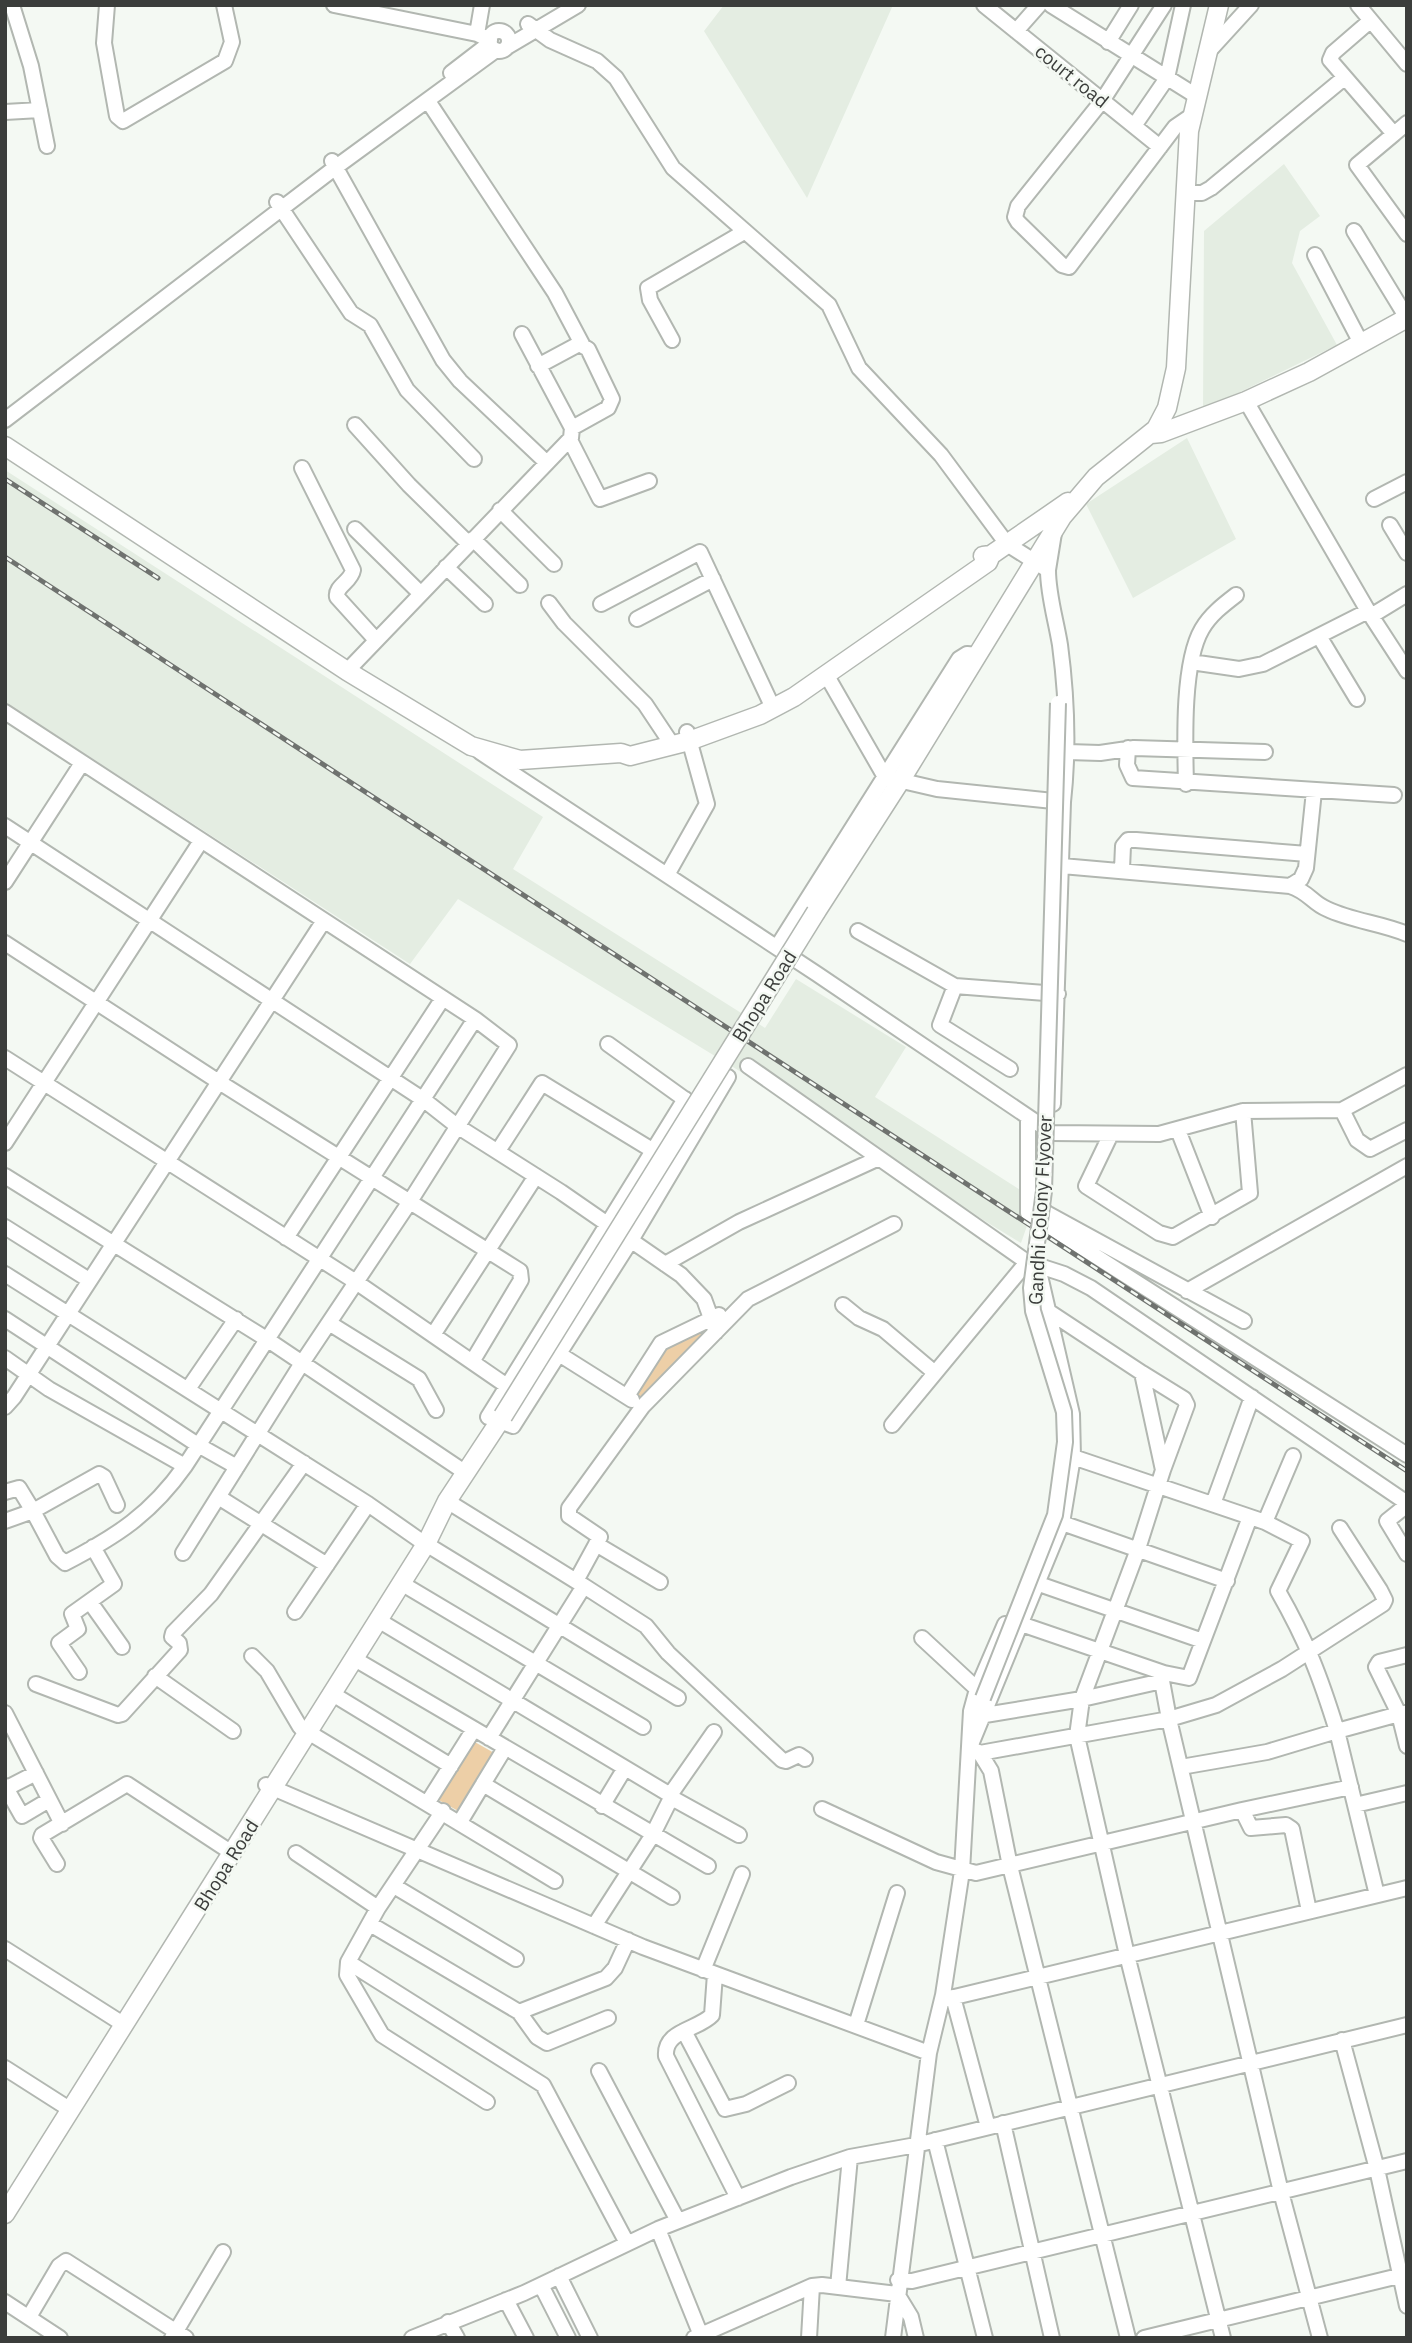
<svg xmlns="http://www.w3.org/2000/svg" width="1412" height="2343" font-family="'IBM Plex Sans',sans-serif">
  <rect width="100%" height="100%" fill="#f4f9f3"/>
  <!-- built -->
  <path fill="#e4ede2" d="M724,5h169l-86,193 -103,-167z
    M1284,164l36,52 -20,15 -8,32 45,82 -134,65 1,-179z
    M1187,438l49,101 -103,59 -47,-94z
    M5,470l538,347 -30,52 252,159 31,-49 110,68 -31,50 161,103 -15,43 -563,-344 -48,65 -405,-262z"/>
  <!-- green -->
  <path fill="#edcfa7" d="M704,1328l6,5 -65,68 -10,-8 24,-40z
    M473,1741l23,13 -36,58 -25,-14z"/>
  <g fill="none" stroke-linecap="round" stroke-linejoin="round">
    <!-- minor casing -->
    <g stroke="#b2b7b1" stroke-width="18">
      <path id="minor" d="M12,5l19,61 16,80
        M107,5l-3,38 13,73 6,5 102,-60 7,-19 -8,-37
        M334,5l143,29 13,6
        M984,5l176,142
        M1051,5l147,92
        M1164,5l-62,96 -84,105 -3,11 3,5 44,43 7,2 106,-140 19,-13
        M1358,5l49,59
        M1370,21l-37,32 -3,7 64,74 13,-11
        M528,24l22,16 47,21 19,17 57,90 156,137 30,63 82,87 66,89 41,26c0,25 8,50 12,75 7,53 9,103 3,157l-10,302
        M1016,31l23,-26
        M489 41a10 10 0 1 1 20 0a10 10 0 1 1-20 0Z
        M477,34l5,-29
        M1108,42l23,-37
        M507,47l71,-42
        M1209,51l42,-46
        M451,73l39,-30
        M428,101l127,192 27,51
        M5,112l35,-2
        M1134,126l33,-48 16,-73
        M1394,134l-37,31 50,69
        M332,161l111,199 17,21 87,82
        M1190,193h12l9,-5 133,-110
        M277,202l74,111 19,12 37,65 67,69
        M1354,231l53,87
        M1315,255l46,88
        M672,340l-22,-40 -2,-12 96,-56
        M538,366l41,-22 9,5 24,50 -4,9 -36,20
        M1246,401l122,210 39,60
        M5,420l331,-253 160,-117
        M355,425l54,60 60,59
        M570,440l30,59 49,-18
        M302,468l51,102c-2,12 -18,16 -16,27l39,43
        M1374,499l33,-17
        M500,510l54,54
        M1390,525l17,28
        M355,529l65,64
        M473,539l47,46
        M446,567l39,37
        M1048,570l6,-37
        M549,603l15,20 81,81 28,42
        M601,604l99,-52 73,156
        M1371,616l36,-22
        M637,619l76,-40
        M1319,636l38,63
        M1191,662l48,7 24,-5 105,-53
        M347,671l224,-233 1,-10 -50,-94
        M827,676l58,101 52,12 126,13
        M5,712l470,307 34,26 -100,158 -107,160 -119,190
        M1128,748l-1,17 6,13 261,17
        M480,752l337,222 235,159 107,1 84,-23 99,-1 65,-35
        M1068,752l32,1 34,-5 131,4
        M1186,784c-1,-40 -4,-121 16,-155 8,-14 21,-24 34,-34
        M5,826l419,274 33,26 104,66 120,83 23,24 12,33
        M1062,866l228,20 11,-7 5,-11 8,-77
        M1122,869l1,-23 5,-6h8l171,14
        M667,875l40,-71 -20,-72
        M5,882l77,-119
        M1290,886c19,6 22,17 37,23 25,12 54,14 80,25
        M858,931l97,55 103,8
        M5,943l214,139 301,189 1,9 -49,82
        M777,947l182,-288 8,-5 11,1
        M955,986l-15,39 70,44
        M608,1044l82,59
        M5,1058l351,224 151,104
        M748,1066l279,196 37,12 27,14 316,215
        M685,1099l-197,318 25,9 117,-184 98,-165
        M1342,1110l15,30 13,9 37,-19
        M1028,1118v95l379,242
        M1178,1130l34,87
        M1111,1134l-25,52 73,47 14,4 77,-44 -7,-82
        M5,1143l196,-302
        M498,1151l44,-68 110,67
        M5,1176l263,164 198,133
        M1035,1203l13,11 196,107
        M5,1227l84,53
        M286,1238l157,-240
        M665,1264l74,-42 140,-64
        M5,1274l363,230
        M1187,1291l220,-125
        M843,1305l16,13 24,11 52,44
        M1048,1311l94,62 21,97 -26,82 -55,147 -5,37 50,219 96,383
        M5,1319l193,126 39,22
        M329,1323l90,56 17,31
        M433,1335l103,-159
        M559,1354l73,46
        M5,1358l44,31 136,77
        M1142,1373l42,26 3,6 -24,65
        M188,1389l48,-70
        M627,1396l34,-53 58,-28
        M5,1407l9,-10 309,-475
        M892,1425l135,-163
        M1073,1457l192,65 37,19 -24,50c29,51 42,85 59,140l-70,21 -86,15
        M5,1492l14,-4 14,23 -28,10
        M220,1498l107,67
        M447,1501l137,85 -95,152
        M1213,1504l39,-107
        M117,1505l-13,-28 -5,-3 -66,37 24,45 8,7c52,-27 86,-49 120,-97l290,-447
        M1407,1505l-20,16 20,33
        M1265,1522l28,-66
        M1062,1523l165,58
        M426,1544l252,154
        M596,1544l64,38
        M576,1581l24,-44 -31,-21v-8l74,-102 105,-107 146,-75
        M401,1583l242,144
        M1039,1584l164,57
        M584,1586l62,40 22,27 114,107 4,1 13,-6 6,4
        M90,1602l32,45
        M295,1612l73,-108 50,35
        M378,1620l294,176 -20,40 -58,90
        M1021,1624l143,49 25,5 61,-161
        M922,1638l55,51
        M252,1656l15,15 33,56
        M353,1658l355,208
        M79,1672l-20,-29 19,-14 -6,-15 42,-30 -21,-37
        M155,1676l78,55
        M1162,1681l7,38 47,-14 66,-36 101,-65 2,-4 -5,-10 -40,-62
        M36,1684l82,31 4,-1 58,-64 -1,-7 -7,-6 1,-4 38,-39 93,-131
        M331,1693l120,73
        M5,1713l57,111
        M1405,1713l-6,1 -23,-47 3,-5 28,-7
        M985,1715l97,-16 80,-18 2,-8
        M308,1732l247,149
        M972,1742l90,-219 11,-66 -1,-43 -34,-147
        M505,1748l-22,36 189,113
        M974,1750l6,3 11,18 19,95 118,472
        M980,1753l189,-34 112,473 39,146
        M266,1785l377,162 286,106
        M5,1786l17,30 27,-16
        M5,1789l31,-16
        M670,1795l44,-63
        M672,1798l67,37
        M428,1802l46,-73
        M1355,1805l52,-12
        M602,1806l23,-38
        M822,1809l114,53 40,11 266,-63 9,18 35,-3 6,4 17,82
        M1242,1810l109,-23
        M443,1811l-65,97 -30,54 195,123 84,158
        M460,1822l23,-38
        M296,1853l82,55
        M57,1864l-16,-26 1,-3 85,-51 99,65
        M394,1886l122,73
        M1377,1895l-40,-164 62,-17 8,32
        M370,1924l149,88 87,-34 9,-10 13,-28
        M5,1949l118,75
        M348,1962l-1,13 35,60 105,67
        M703,1970l39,-96
        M715,1974l-3,41c-14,15 -48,15 -46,41l72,142
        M953,1997l35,130
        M942,2000l465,-112
        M519,2012l18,25 10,6 61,-25
        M856,2025l41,-132
        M684,2031l41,78 21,-5 42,-21
        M1342,2040l35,129 30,137
        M5,2068l58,37
        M599,2071l79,150
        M1003,2123l49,215
        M935,2140l50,198
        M658,2229l44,109
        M559,2276l31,62
        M898,2280l14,1 495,-120
        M541,2285l27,53
        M838,2287l12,-130
        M506,2300l20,38
        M5,2302l55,36
        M29,2317l30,-51 7,-5 120,77
        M448,2322l9,16
        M172,2338l51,-86
        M412,2338l112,-45 134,-64 133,-52 59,-20 66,-12 491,-120
        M694,2338l118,-52 10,-1 75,9 14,23 5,21
        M809,2338l3,-52
        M893,2338l36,-285 14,-58 19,-124 9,-160 6,-22 28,-65
        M1144,2338l263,-64"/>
    </g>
    <!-- major casing -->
    <g stroke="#b2b7b1" stroke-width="21">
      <path id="major" d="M1151,434l10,-1 85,-32 63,-29 98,-54
        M5,446l342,225 124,75 49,14 101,-7 9,3 59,-15 71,-26 34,-18 194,-135 3,-7
        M983,556l8,-1 77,-53
        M816,912l83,-129 163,-266 34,-40 60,-48 11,-21 9,-40 13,-237 30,-126
        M5,2214l421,-670 21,-43 56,-85"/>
    </g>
    <!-- minor -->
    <use href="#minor" stroke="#fff" stroke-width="14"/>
    <!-- major -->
    <use href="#major" stroke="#fff" stroke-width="18"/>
    <!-- rail casing -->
    <g stroke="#6f726f" stroke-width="5">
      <path id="rail" d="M5,479l153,99
        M5,557l1402,914"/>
    </g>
    <!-- rail -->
    <use href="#rail" stroke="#f4f9f3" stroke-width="2.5" stroke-dasharray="8" stroke-linecap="butt"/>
    <!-- minor-bridge casing -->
    <g stroke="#b2b7b1" stroke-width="18" stroke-linecap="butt">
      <path id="minor-bridge" d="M983,1698l72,-183 10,-73 -1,-30 -31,-101 -2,-23 13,-97 14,-488"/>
    </g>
    <!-- major-bridge casing -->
    <g stroke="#b2b7b1" stroke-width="21" stroke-linecap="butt">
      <path id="major-bridge" d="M503,1416l313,-504"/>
    </g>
    <!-- minor-bridge -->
    <use href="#minor-bridge" stroke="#fff" stroke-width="14"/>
    <!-- major-bridge -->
    <use href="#major-bridge" stroke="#fff" stroke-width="18"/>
  </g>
  <g text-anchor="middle" stroke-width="5" stroke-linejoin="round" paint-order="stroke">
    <!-- street labels -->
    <g font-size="19" fill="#3b3d3b" stroke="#f4f9f3">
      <text transform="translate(1072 76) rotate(39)" y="7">court road</text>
      <text transform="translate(764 996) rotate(-58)" y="7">Bhopa Road</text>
      <text transform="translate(1040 1210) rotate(-87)" y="7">Gandhi Colony Flyover</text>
      <text transform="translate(226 1865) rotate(-58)" y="7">Bhopa Road</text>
    </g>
  </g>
  <!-- border -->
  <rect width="1412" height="2343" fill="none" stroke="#3b3d3b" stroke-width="14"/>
</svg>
